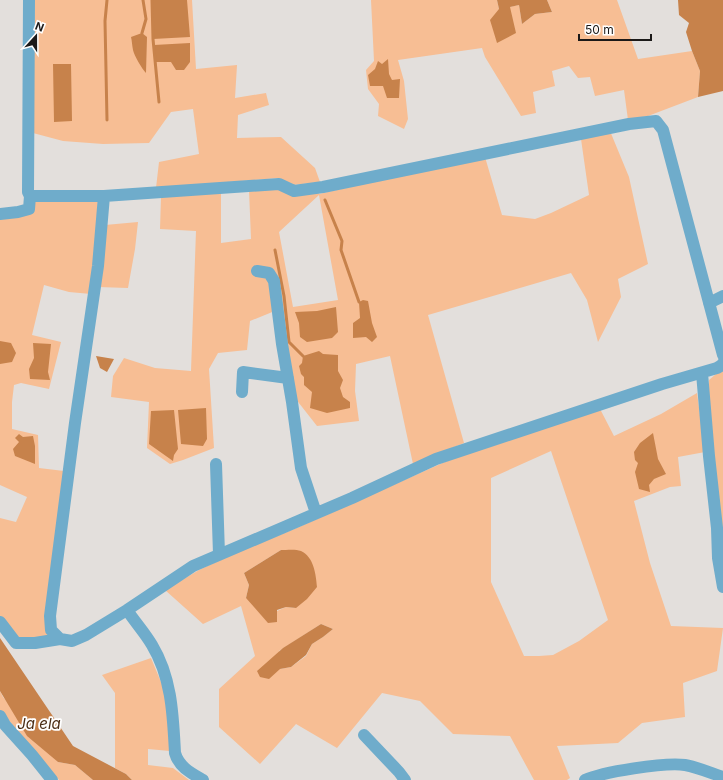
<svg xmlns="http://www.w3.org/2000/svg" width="723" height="780" font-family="Inter,sans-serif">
  <rect width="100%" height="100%" fill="#e3dfdc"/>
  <!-- green -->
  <path fill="#f7be94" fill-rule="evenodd" d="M35,0h157l4,69 41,-4 -2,33 31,-5 3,12 -31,10 -1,23 44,-1 34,31 5,14 -27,3 -15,-7 -122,10 3,-26 40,-8 -6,-45 -22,3 -22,31 -46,1 -40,-3 -30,-8z
    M371,0h126l2,9 20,-4 3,19 13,-10 17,-2 -5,-12h70l21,59 54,-8 8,20 -2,26 -50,19 -20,4 -4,-30 -29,6 -5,-19 -12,1 -9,-12 -17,5 3,15 -22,6 3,21 -15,3 -36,-59 -3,-9 -84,12 6,21 4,38 -4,10 -26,-13 1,-12 -11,-15 -2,-19 8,-9z
    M610,131l19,46 19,87 -30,15 3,18 -23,45 -11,-42 -16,-27 -143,42 36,128 -51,21 -23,-108 -34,8 -1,27 4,30 -42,5 -22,-28 -13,-90 -32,13 -3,29 -29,3 -9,16 5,79 -31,12 -13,4 -23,-16 2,-46 -38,-5 2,-21 11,-18 31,10 36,3 5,-140 -36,-2 1,-32 60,-5v51l30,-4 -2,-49h68l2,4 166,-37 17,58 33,4 16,-6 38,-18 -8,-56zM319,195l19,105 -45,7 -14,-75z
    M35,200l63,1 -7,93 -22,-2 -25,-7 -12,50 29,7 -12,47 -28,-6 -7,2 -2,17v27l26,6 1,33 25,3 -16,165 -32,4 -16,-22v-100l16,4 11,-25 -27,-12v-265z
    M138,222l-3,27 -7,39 -30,-1 7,-62z
    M723,368v185l-14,-152v-21z
    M697,393l8,59 -27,5 3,29 -11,1 -36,14 16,62 21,63 52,2 -6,43 -34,12 2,34 -43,6 -24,20 -61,3 13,32 -3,2h-33l-24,-44 -57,-2 -33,-33 -38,-8 -45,55 -41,-24 -36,40 -41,-37v-38l36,-33 -14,-50 -38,18 -38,-34 34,-20 34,-16 66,-27 148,-66 153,-52 14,27 47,-22zM551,451l57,169 -29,21 -26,14 -14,1h-15l-33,-74v-104zM281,550l15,58 -10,-1 -9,4 -31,-13 3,-13 -5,-12zM321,624l12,5 -10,8 -11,7 -6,12 -15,11 -11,2 -1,-18z
    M151,658l15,36 4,57 -22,-2v16l25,3 16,12h-57l-6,-6 -11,-6v-75l-13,-18z
    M0,691l3,6 55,65 17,3 18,15h-34l-59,-70z"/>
  <!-- water -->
  <path fill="#c7824b" d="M152,0h35l3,37 -37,2z
    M497,0h50l5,12 -17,2 -13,10 -3,-19 -9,2 6,26 -19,10 -7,-23 9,-11z
    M678,0h45v91l-25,6 2,-26 -8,-20 -6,-19 3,-9 -10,-8z
    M142,33l5,4 -1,36c-4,-4 -12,-18 -13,-23 -1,-5 -1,-9 -2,-13z
    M190,43v19l-6,8h-8l-5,-8h-16l-1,-17z
    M388,59l1,15 3,6 8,-1 -1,19h-12l-4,-12h-13l-2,-11 7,-6 3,-8 4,3z
    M53,64h18l1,57 -18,1z
    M363,300l5,1 4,22 5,14 -5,5 -6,-5 -13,1v-15l7,-5 -1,-16z
    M336,307l2,25 -6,6 -25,4 -7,-5 -1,-14 -4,-11 22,-1z
    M0,341l11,2 5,10 -4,9 -12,2z
    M33,343l18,1 -3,28 2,8 -20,-1 -1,-10 5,-11z
    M319,351l4,3 15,1v16l5,9 -3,8 3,9 7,5v6l-23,5 -17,-5 2,-16 -8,-7v-8l-3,-3 -2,-8 3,-3 1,-7z
    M96,356l18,3 -7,13 -7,-4z
    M206,408l1,31 -4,7 -22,-2 -3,-34z
    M174,410l4,39 -4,6 -1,6 -24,-17 2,-33z
    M653,433l5,26 8,15 -12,5 -5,6 1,7 -11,-3 -4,-17 3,-9 -3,-3 -1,-8 6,-9z
    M19,434l4,3 10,-1 2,10v18l-20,-8 -2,-7 6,-7 -4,-4z
    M281,550c6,0 15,-1 20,1 13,6 15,24 16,36l-10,12 -11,9 -10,-1 -9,3v12l-9,1 -22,-25 3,-13 -5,-12z
    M321,624l12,5 -10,8 -11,7 -6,11 -15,12 -11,2 -11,10 -9,-2 -3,-6 26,-23z
    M0,638l73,108 53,28 6,6h-39l-18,-15 -17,-3 -31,-26 -27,-45z"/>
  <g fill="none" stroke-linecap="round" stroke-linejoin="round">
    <!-- stream -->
    <path stroke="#c7824b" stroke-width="3" d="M152,0l1,39 6,63
      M142,33l4,-14 -3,-19
      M107,120l-2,-99 2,-21
      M325,200l17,41 -1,9 18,52
      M275,250l9,46 5,46 14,14"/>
    <!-- minor -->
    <path stroke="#6faccb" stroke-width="12" d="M30,196h74l175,-12 15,7 29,-4 306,-63 27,-3 7,9 60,225
      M0,214l18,-2 11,-3 1,-13 -2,-4 1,-192
      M257,271l12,2 5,8 8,63 10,58 9,66 15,45
      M709,303l14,-7
      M702,373l7,83 8,72 1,30 5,29
      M242,392l1,-20 45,6
      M216,464l3,90
      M127,610c8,12 18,23 25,35 20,33 21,71 23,108 4,14 16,20 28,27
      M0,622l16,21h19l25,-4 12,2 14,-6 41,-25 66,-44 159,-68 84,-39 226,-75 55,-16 5,-3 1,-2
      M60,639l-9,-9 -1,-14 25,-193 23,-157 6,-70
      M0,716l5,9 27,30 20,25
      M364,735l35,37 6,8
      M585,780c17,-8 80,-18 100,-15 12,2 26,8 38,12"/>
  </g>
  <g text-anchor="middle" stroke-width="3.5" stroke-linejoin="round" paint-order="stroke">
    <!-- water labels -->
    <g font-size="15" font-style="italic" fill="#4c2e16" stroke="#fff">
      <text x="39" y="729">Ja ela</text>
    </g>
  </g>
  <!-- north arrow -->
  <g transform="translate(36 36) rotate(21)" stroke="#ffffff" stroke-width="3" paint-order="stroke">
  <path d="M0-3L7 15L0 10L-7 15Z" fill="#1b1918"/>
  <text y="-6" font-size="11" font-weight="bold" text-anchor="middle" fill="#1b1918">N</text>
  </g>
  <!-- scale -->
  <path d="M579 34v6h72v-6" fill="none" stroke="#1b1918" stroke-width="2"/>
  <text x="585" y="34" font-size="12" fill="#1b1918" stroke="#ffffff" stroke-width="3" paint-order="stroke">50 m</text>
</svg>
